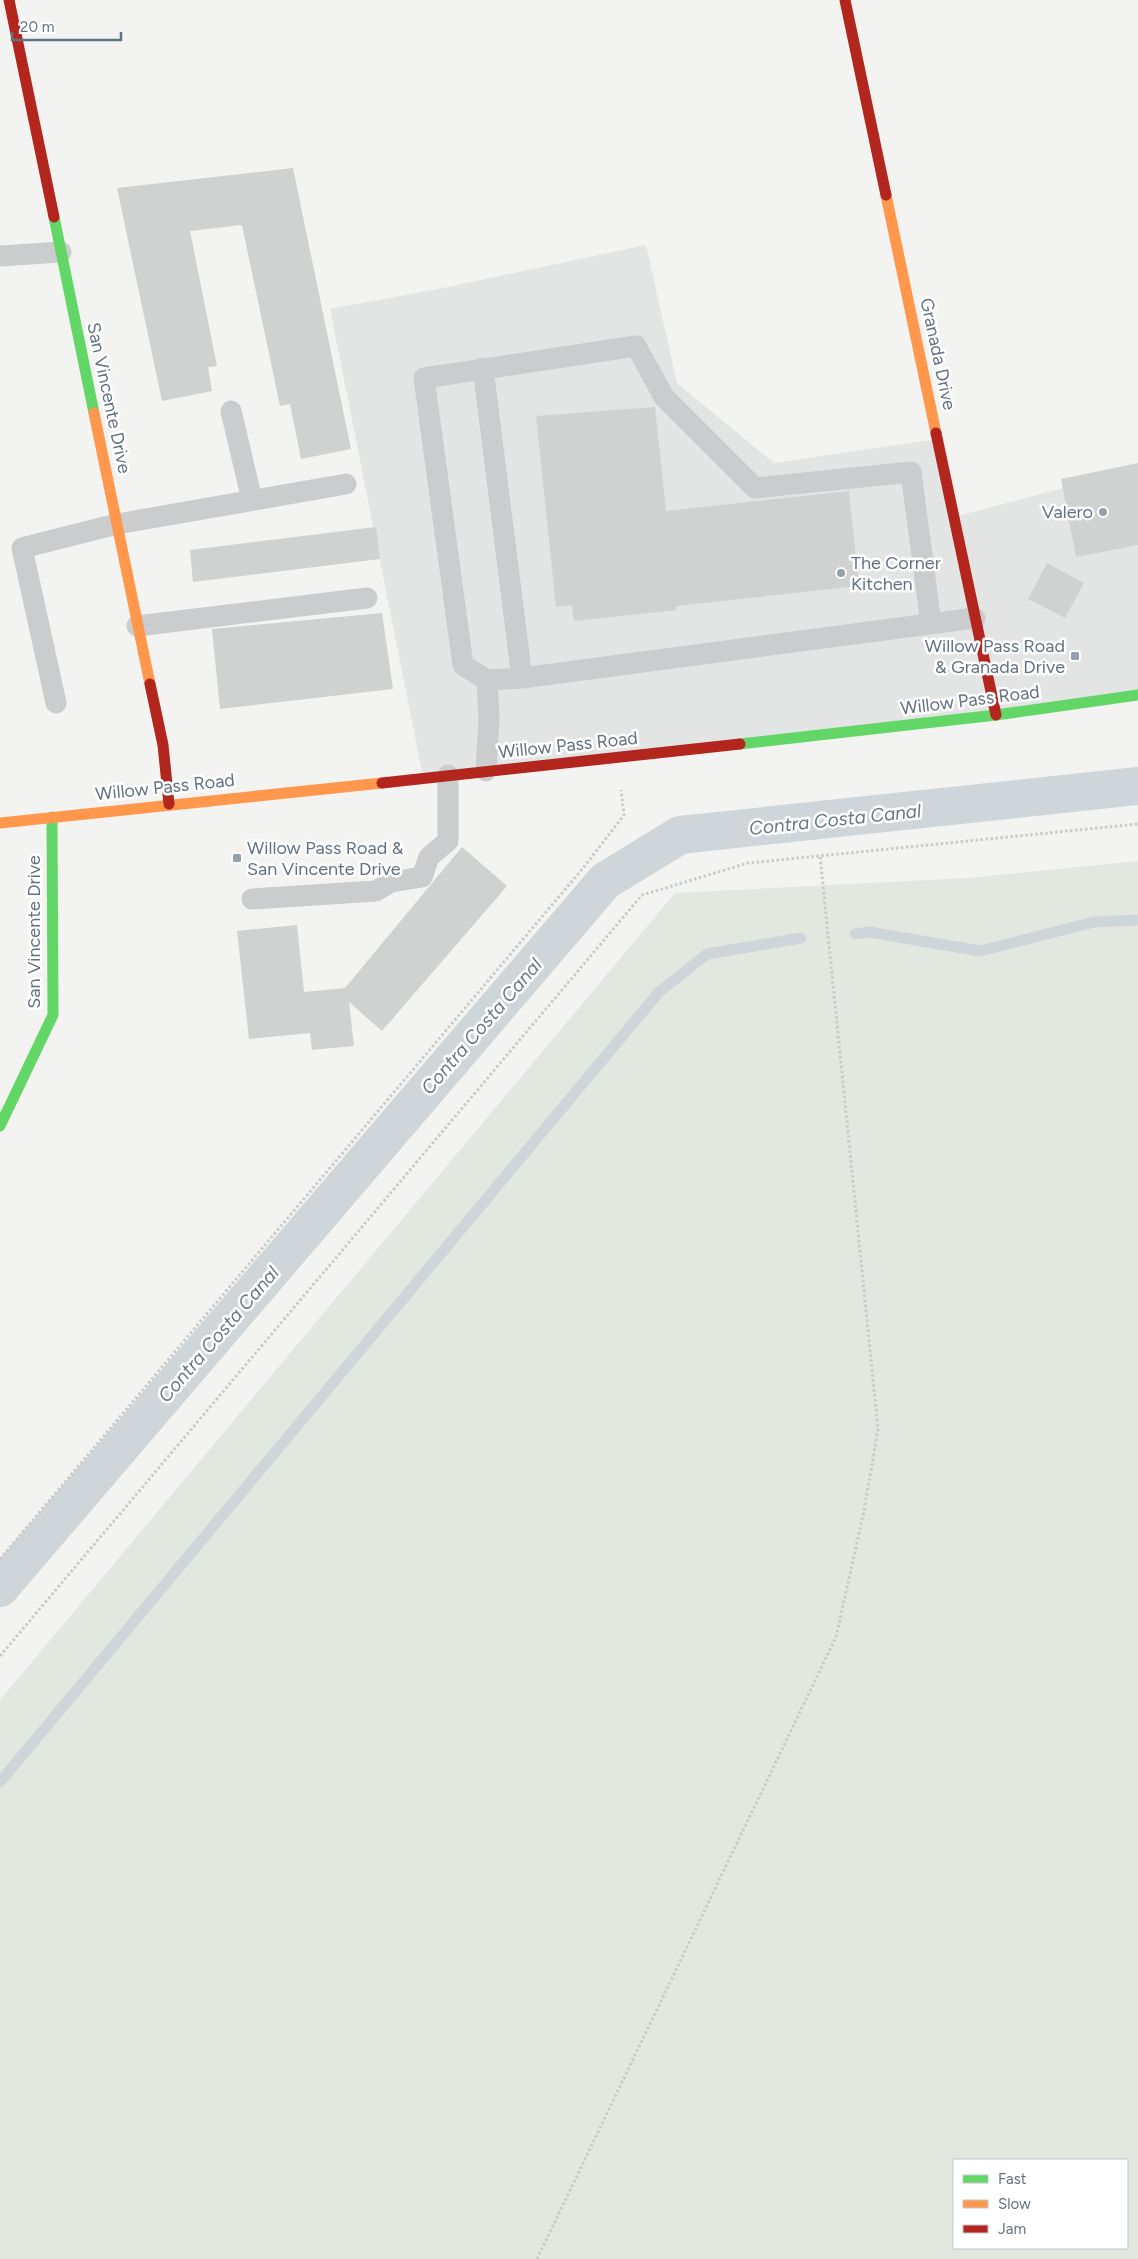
<svg xmlns="http://www.w3.org/2000/svg" width="1138" height="2259" font-family="Figtree,sans-serif">
  <rect width="100%" height="100%" fill="#f3f4f1"/>
  <!-- built -->
  <path fill="#e3e5e4" d="M646,245l31,138 97,80 163,-24 17,78 184,-49v227l-715,82 -93,-468 108,-20z"/>
  <!-- green -->
  <path fill="#e2e7df" fill-rule="evenodd" d="M1138,861v1398h-1138v-559l675,-807 293,-15zM1127,2160v88h-173v-88z"/>
  <g fill="none" stroke-linecap="round" stroke-linejoin="round">
    <!-- stream -->
    <path stroke="#cfd6d9" stroke-width="11" d="M855,934l14,-2 111,19 114,-29 44,-2
      M0,1782l659,-790 48,-38 94,-16"/>
    <!-- canal -->
    <path stroke="#cfd6d9" stroke-width="38" d="M0,1588l605,-707 75,-46 458,-49"/>
  </g>
  <!-- building -->
  <path fill="#d0d1d1" d="M293,168l58,281 -50,10 -11,-55 -10,2 -38,-181 -52,6 27,135 -9,1 4,24 -50,10 -45,-213z
    M655,407l11,104 183,-20 10,95 -183,20 1,4 -103,11 -2,-16 -16,2 -20,-191z
    M1138,463v82l-62,12 -15,-78z
    M376,527l4,32 -187,23 -3,-32z
    M1047,563l37,20 -19,35 -37,-19z
    M382,613l11,76 -173,20 -8,-80z
    M462,847l45,39 -125,145 -33,-29 5,44 -42,4 -2,-17 -61,6 -12,-108 60,-6 7,67 41,-4z"/>
  <g fill="none" stroke-linecap="round" stroke-linejoin="round">
    <!-- path -->
    <path stroke="#c9cacb" stroke-width="3" stroke-dasharray="2.5 2.5" stroke-linecap="butt" d="M0,1559l584,-692 40,-52 -3,-25
      M0,1656l642,-761 106,-32 390,-39
      M537,2259l299,-622 28,-126 14,-82 -58,-573"/>
    <!-- lane -->
    <path stroke="#cbcccd" stroke-width="21" d="M0,256l61,-4
      M483,368l39,310
      M231,411l21,89
      M137,626l230,-28
      M487,680l-24,-15 -39,-287 212,-32 28,51 91,91 156,-16 20,152
      M56,703l-34,-155 95,-24 229,-40
      M486,771l3,-53 -2,-38 35,-2 453,-60
      M252,899l124,-8 15,-9 31,-5 7,-20 19,-16v-66"/>
    <!-- fast -->
    <path stroke="#63d668" stroke-width="11" d="M54,217l40,196
      M740,744l256,-29 142,-20
      M0,1126l53,-111 -1,-198"/>
    <!-- slow -->
    <path stroke="#ff974d" stroke-width="11" d="M886,195l50,238
      M94,413l56,271
      M0,823l382,-40"/>
    <!-- jam -->
    <path stroke="#b3261e" stroke-width="11" d="M9,0l45,217
      M845,0l41,195
      M936,433l60,282
      M150,684l13,61 6,59
      M382,783l358,-39"/>
  </g>
  <!-- markers -->
  <g fill="#95a0aa" stroke="#fff" stroke-width="2">
    <circle cx="1103" cy="512" r="5"/>
    <circle cx="841" cy="573" r="5"/>
    <rect x="1070" y="651" width="10" height="10" rx="2.5"/>
    <rect x="232" y="853" width="10" height="10" rx="2.5"/>
  </g>
  <g text-anchor="middle" stroke-width="5" stroke-linejoin="round" paint-order="stroke">
    <!-- street labels -->
    <g font-size="18" fill="#627283" stroke="#fff">
      <text transform="translate(938 354) rotate(78)" y="6">Granada Drive</text>
      <text transform="translate(109 398) rotate(78)" y="6">San Vincente Drive</text>
      <text transform="translate(970 700) rotate(-7)" y="6">Willow Pass Road</text>
      <text transform="translate(568 745) rotate(-6)" y="6">Willow Pass Road</text>
      <text transform="translate(165 787) rotate(-6)" y="6">Willow Pass Road</text>
      <text transform="translate(34 932) rotate(-90)" y="6">San Vincente Drive</text>
    </g>
    <!-- poi labels -->
    <g font-size="18" fill="#627283" stroke="#fff" text-anchor="end">
      <text x="1093" y="518">Valero</text>
      <text x="851" y="569" text-anchor="start">The Corner<tspan x="851" dy="21">Kitchen</tspan></text>
      <text x="1065" y="652">Willow Pass Road<tspan x="1065" dy="21">&amp; Granada Drive</tspan></text>
      <text x="247" y="854" text-anchor="start">Willow Pass Road &amp;<tspan x="247" dy="21">San Vincente Drive</tspan></text>
    </g>
    <!-- water labels -->
    <g font-size="19" font-style="italic" fill="#637a87" stroke="#fff">
      <text transform="translate(835 819) rotate(-6)" y="7">Contra Costa Canal</text>
      <text transform="translate(481 1026) rotate(-49)" y="7">Contra Costa Canal</text>
      <text transform="translate(218 1334) rotate(-49)" y="7">Contra Costa Canal</text>
    </g>
  </g>
  <!-- legend -->
  <rect x="953" y="2159" width="175" height="90" fill="#ffffff" stroke="#c0c7cd"/>
  <rect x="963" y="2175" width="25" height="8" fill="#63d668" stroke="#c0c7cd"/>
  <text x="998" y="2184" font-size="15" fill="#627283">Fast</text>
  <rect x="963" y="2200" width="25" height="8" fill="#ff974d" stroke="#c0c7cd"/>
  <text x="998" y="2209" font-size="15" fill="#627283">Slow</text>
  <rect x="963" y="2225" width="25" height="8" fill="#b3261e" stroke="#c0c7cd"/>
  <text x="998" y="2234" font-size="15" fill="#627283">Jam</text>
  <!-- scale -->
  <path d="M12 32v8h109v-8" fill="none" stroke="#627283" stroke-width="2.5"/>
  <text x="20" y="32" font-size="15" fill="#627283" stroke="#ffffff" stroke-width="4" paint-order="stroke">20 m</text>
</svg>
